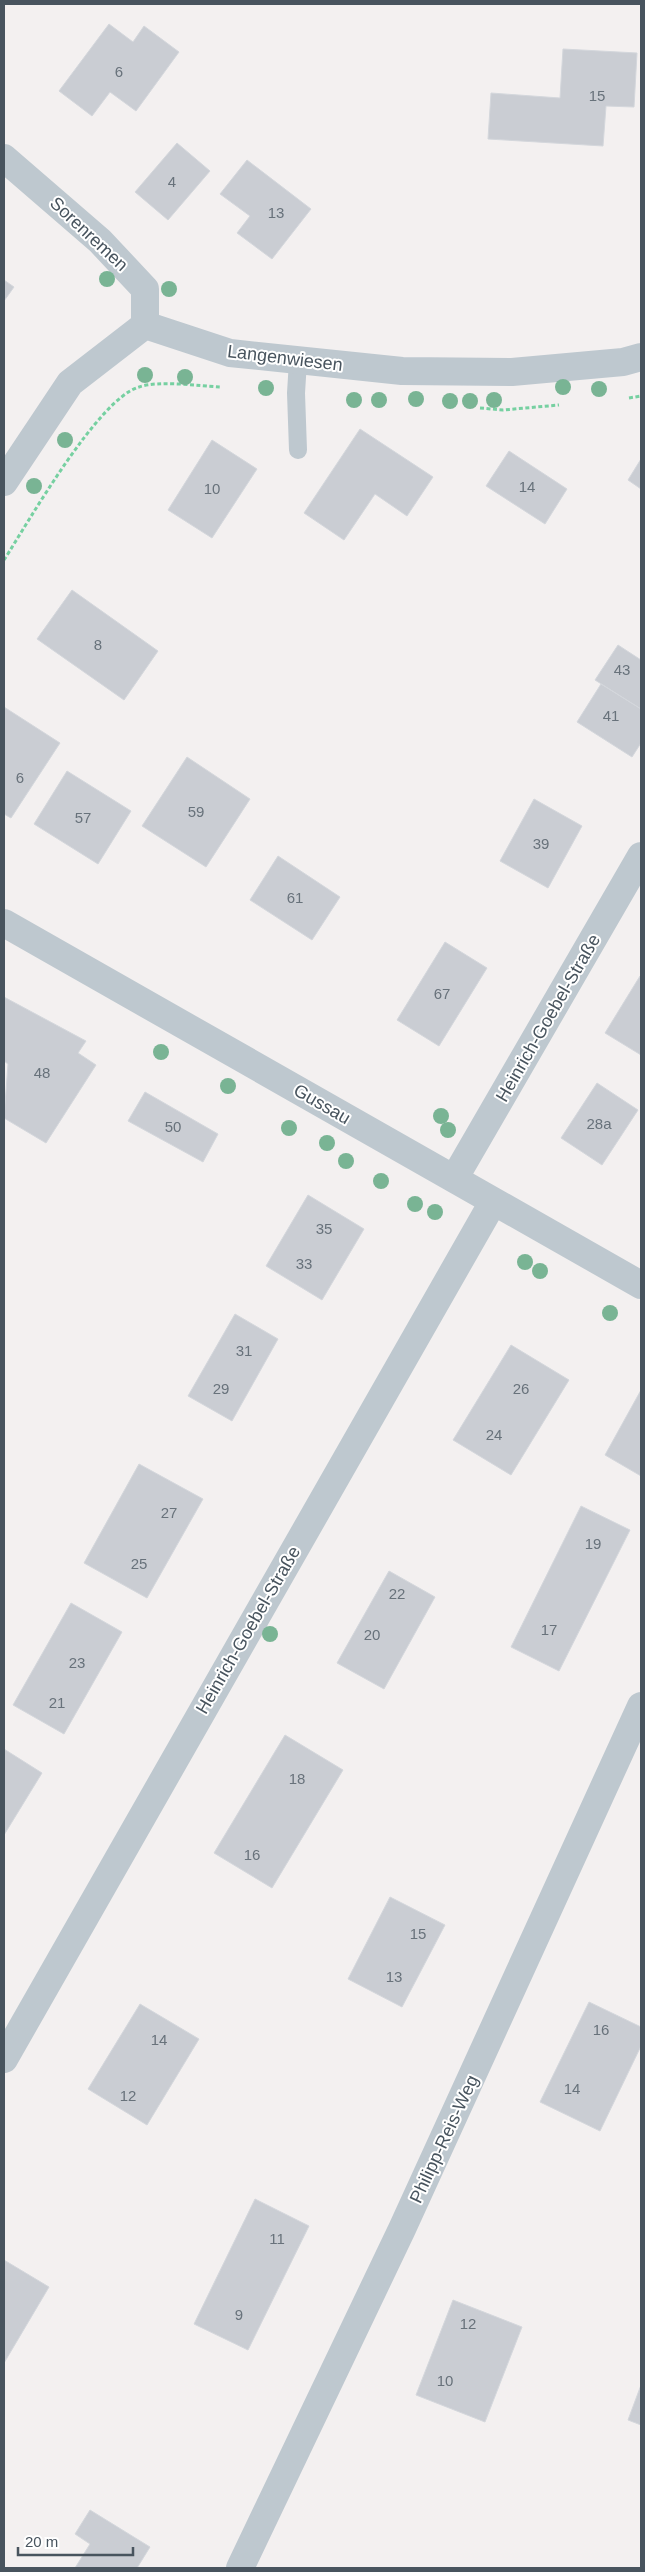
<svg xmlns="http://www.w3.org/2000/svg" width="645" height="2572" font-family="Arial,sans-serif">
  <rect width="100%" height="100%" fill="#f3f0f0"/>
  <!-- building -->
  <path fill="#cacdd3" stroke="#d4d7dc" d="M109,24l24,18 11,-16 35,26 -43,59 -26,-19 -18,24 -33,-25z
    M563,49l74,4 -3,54 -28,-1 -3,40 -115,-7 3,-46 69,5z
    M177,143l33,28 -42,49 -33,-28z
    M247,160l64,49 -39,50 -35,-26 13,-17 -30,-22z
    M4,280l10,7 -10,14z
    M360,429l73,48 -26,39 -32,-22 -31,46 -40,-27z
    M212,440l45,29 -45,69 -44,-28z
    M509,451l58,38 -22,35 -59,-38z
    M641,459v30l-13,-9z
    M72,590l86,61 -34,49 -87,-61z
    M618,645l23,15v49l-46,-29z
    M601,684l40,25v34l-9,14 -55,-35z
    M4,707l56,36 -49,75 -7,-4z
    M187,757l63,42 -44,68 -64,-41z
    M67,771l64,40 -33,53 -64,-40z
    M534,799l48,27 -34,62 -48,-27z
    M278,856l62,41 -28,43 -62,-40z
    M445,942l42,26 -48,78 -42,-26z
    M640,976h1v79l-36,-22z
    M4,997l82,44 -8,12 18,12 -50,78 -42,-25 4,-54 -4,-3z
    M597,1083l41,27 -36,55 -41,-27z
    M145,1092l73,42 -15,28 -75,-41z
    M308,1195l56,34 -42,71 -56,-34z
    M235,1314l43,25 -46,82 -44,-25z
    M511,1345l58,35 -58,95 -58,-35z
    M641,1390v86l-36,-21z
    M139,1464l64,35 -56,99 -63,-35z
    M581,1506l49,24 -71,141 -48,-24z
    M389,1571l46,26 -51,92 -47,-26z
    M71,1603l51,29 -58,102 -51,-29z
    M285,1735l58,35 -71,118 -58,-35z
    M4,1749l38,24 -38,62z
    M390,1897l55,28 -43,82 -54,-28z
    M589,2002l52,25v19l-41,85 -60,-29z
    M140,2004l59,35 -52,86 -59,-36z
    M255,2199l54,27 -61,124 -54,-26z
    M4,2260l45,27 -45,76z
    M453,2300l69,27 -37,95 -69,-27z
    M641,2385v40l-13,-5z
    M90,2510l60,37 -13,21h-62l15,-24 -15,-10z"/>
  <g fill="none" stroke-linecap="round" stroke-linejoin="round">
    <!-- path -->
    <path stroke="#76d0a1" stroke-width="3" stroke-dasharray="4 2.5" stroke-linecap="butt" d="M629,398l12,-2
      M480,408l23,2 56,-5
      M4,560c25,-39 94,-161 135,-173 20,-7 60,-1 81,0"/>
    <!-- lane -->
    <path stroke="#bec8cf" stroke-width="18" d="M298,361l-2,32 2,57"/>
    <!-- street -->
    <path stroke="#bec8cf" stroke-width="28" d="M4,158l96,83 45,48v36
      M145,325l85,28 172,18 110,1 111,-10 18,-5
      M4,482l66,-99 75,-58
      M4,923l637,362
      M454,1179l187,-323
      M4,2059l489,-857
      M240,2568l162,-339 239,-523"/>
  </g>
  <!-- trees -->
  <g fill="#79b494">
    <circle cx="107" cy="279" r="8"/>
    <circle cx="169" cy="289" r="8"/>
    <circle cx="145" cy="375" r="8"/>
    <circle cx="185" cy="377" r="8"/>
    <circle cx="563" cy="387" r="8"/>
    <circle cx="266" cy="388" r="8"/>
    <circle cx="599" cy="389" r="8"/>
    <circle cx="416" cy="399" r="8"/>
    <circle cx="354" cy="400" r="8"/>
    <circle cx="379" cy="400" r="8"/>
    <circle cx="494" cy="400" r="8"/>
    <circle cx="450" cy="401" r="8"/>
    <circle cx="470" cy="401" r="8"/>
    <circle cx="65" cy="440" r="8"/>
    <circle cx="34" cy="486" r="8"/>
    <circle cx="161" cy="1052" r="8"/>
    <circle cx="228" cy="1086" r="8"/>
    <circle cx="441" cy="1116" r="8"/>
    <circle cx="289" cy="1128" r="8"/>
    <circle cx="448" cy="1130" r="8"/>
    <circle cx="327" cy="1143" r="8"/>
    <circle cx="346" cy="1161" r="8"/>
    <circle cx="381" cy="1181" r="8"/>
    <circle cx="415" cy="1204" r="8"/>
    <circle cx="435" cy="1212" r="8"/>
    <circle cx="525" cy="1262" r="8"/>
    <circle cx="540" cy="1271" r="8"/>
    <circle cx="610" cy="1313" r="8"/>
    <circle cx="270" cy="1634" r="8"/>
  </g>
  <g text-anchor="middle" stroke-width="4" stroke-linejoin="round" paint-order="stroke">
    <!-- number labels -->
    <g font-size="15" fill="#68727b">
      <text x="119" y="77">6</text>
      <text x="597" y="101">15</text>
      <text x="172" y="187">4</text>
      <text x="276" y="218">13</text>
      <text x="527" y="492">14</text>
      <text x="212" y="494">10</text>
      <text x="98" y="650">8</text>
      <text x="622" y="675">43</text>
      <text x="611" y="721">41</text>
      <text x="20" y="783">6</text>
      <text x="196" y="817">59</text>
      <text x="83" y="823">57</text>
      <text x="541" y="849">39</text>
      <text x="295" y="903">61</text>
      <text x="442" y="999">67</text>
      <text x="42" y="1078">48</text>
      <text x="599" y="1129">28a</text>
      <text x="173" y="1132">50</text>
      <text x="324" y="1234">35</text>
      <text x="304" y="1269">33</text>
      <text x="244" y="1356">31</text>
      <text x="221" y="1394">29</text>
      <text x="521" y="1394">26</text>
      <text x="494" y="1440">24</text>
      <text x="169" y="1518">27</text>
      <text x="593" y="1549">19</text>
      <text x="139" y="1569">25</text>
      <text x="397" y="1599">22</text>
      <text x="549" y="1635">17</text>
      <text x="372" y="1640">20</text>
      <text x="77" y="1668">23</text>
      <text x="57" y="1708">21</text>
      <text x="297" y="1784">18</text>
      <text x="252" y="1860">16</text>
      <text x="418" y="1939">15</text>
      <text x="394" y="1982">13</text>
      <text x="601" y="2035">16</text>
      <text x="159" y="2045">14</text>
      <text x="572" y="2094">14</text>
      <text x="128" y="2101">12</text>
      <text x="277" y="2244">11</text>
      <text x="239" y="2320">9</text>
      <text x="468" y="2329">12</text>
      <text x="445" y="2386">10</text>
    </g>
    <!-- street labels -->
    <g font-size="18" fill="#48545e" stroke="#fff">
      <text transform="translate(89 234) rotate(43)" y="6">Sorenremen</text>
      <text transform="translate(285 358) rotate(7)" y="6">Langenwiesen</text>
      <text transform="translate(548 1018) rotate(-60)" y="6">Heinrich-Goebel-Straße</text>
      <text transform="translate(322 1104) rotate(30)" y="6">Gussau</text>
      <text transform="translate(248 1630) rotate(-60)" y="6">Heinrich-Goebel-Straße</text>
      <text transform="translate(444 2139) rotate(-65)" y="6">Philipp-Reis-Weg</text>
    </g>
  </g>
  <!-- border -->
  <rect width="645" height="2572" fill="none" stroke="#48545e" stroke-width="10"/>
  <!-- scale -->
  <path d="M18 2547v8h115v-8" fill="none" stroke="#48545e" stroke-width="2.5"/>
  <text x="25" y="2547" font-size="15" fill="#48545e" stroke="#ffffff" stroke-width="4" paint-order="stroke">20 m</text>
</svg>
